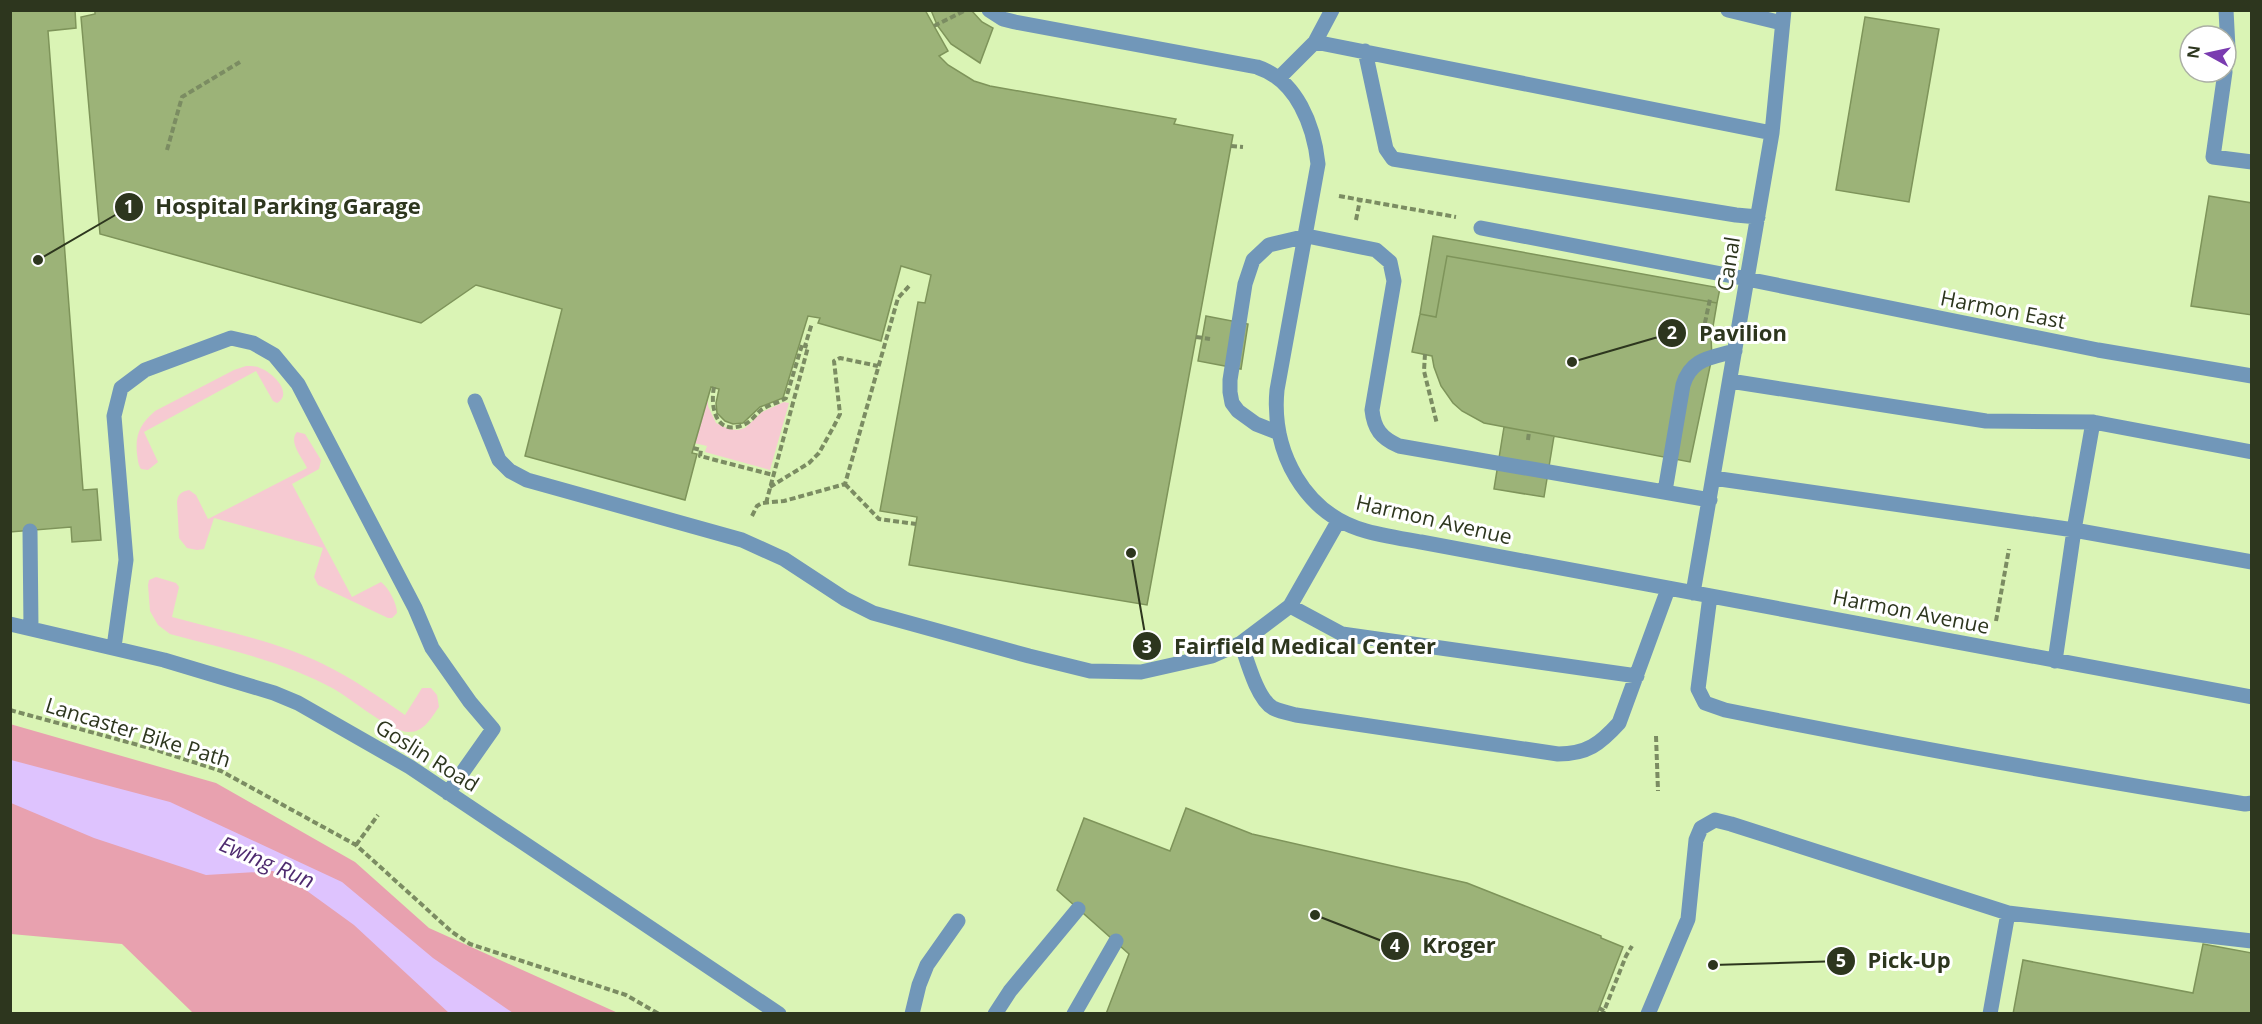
<svg xmlns="http://www.w3.org/2000/svg" width="2262" height="1024" font-family="'Open Sans',sans-serif">
  <rect width="100%" height="100%" fill="#daf4b5"/>
  <!-- green -->
  <path fill="#f6cad2" d="M246,366c4,0 10,0 14,2 12,4 34,25 17,35l-4,-2 -17,-30 -112,61 14,30 -10,8 -7,-1c-3,-5 -3,-8 -4,-15 -2,-19 3,-30 18,-43l79,-41z
    M708,396v10l8,17 13,6 9,1 7,-2 17,-16 22,-10 5,1 -19,67 -65,-18 2,-6 -13,-3z
    M297,432l8,2 16,26 -2,9 -27,15 60,113 29,-15c8,6 16,22 16,31l-5,5h-4l-70,-33 -4,-8 9,-29 -109,-30 -10,31 -7,1 -10,-2 -8,-10 -2,-36c1,-8 4,-10 12,-12l7,5 12,24 99,-51c-5,-11 -19,-26 -10,-36z
    M156,577l20,6 3,4 -7,30c51,14 104,24 151,47 29,14 55,32 82,51l17,-27h9l6,7 2,12c-8,11 -15,25 -30,25 -19,0 -57,-33 -75,-43 -51,-28 -108,-40 -164,-55l-12,-9 -8,-14 -2,-26 1,-5z"/>
  <!-- forest -->
  <path fill="#e8a1af" d="M10,724l206,59 139,79 74,66 189,85h-425l-71,-69 -111,-10z"/>
  <!-- water -->
  <path fill="#dec3fe" d="M11,760l159,42 172,80 91,76 80,55h-64l-95,-88 -51,-37 -30,-17 -67,4 -112,-37 -83,-35z"/>
  <!-- building -->
  <path fill="#9cb378" stroke="#7e945a" stroke-width="1.5" d="M10,10h65l1,18 -28,3 35,459 14,-1 4,51 -29,2 -1,-15 -61,5z
    M95,10h830l23,41 -9,5 9,9 26,16 16,5 186,33 -2,5 59,11 -86,470 -238,-40 8,-48 -37,-6 38,-209 7,1 6,-28 -30,-9 -20,75 -63,-18 2,-5 -12,-2 -25,82 -23,9 -17,16 -10,1 -8,-3 -8,-8 -1,-10 3,-14 -8,-2 -19,66 5,1 -12,46 -160,-44 37,-147 -86,-24 -55,38 -321,-89 -19,-217 14,-3z
    M931,10h40l11,12 11,6 -13,35 -29,-19 -14,-19z
    M1865,17l74,12 -30,173 -73,-12z
    M2209,196l43,7v112l-61,-9z
    M1433,236l287,52 -3,15 -270,-47 -11,61 -16,-3z
    M1447,256l270,47 -6,35 1,19 -22,105 -206,-39 -22,-12 -9,-8 -12,-17 -7,-19 -2,-11 -20,-4 8,-38 16,3z
    M1206,316l42,8 -7,45 -43,-8z
    M1504,427l50,9 -10,61 -50,-8z
    M1186,808l66,26 215,49 134,53v2l22,9 -26,67h-491l23,-60 -72,-64 27,-72 86,33z
    M2203,944l49,9v61h-239l10,-54 170,33z"/>
  <g fill="none" stroke-linecap="round" stroke-linejoin="round">
    <!-- path -->
    <path stroke="#7b8c62" stroke-width="4" stroke-dasharray="6 3" stroke-linecap="butt" d="M934,26l30,-15
      M1231,146l12,1
      M167,150l15,-53 58,-35
      M1339,196l117,21
      M1356,220l4,-20
      M1703,332l7,-33
      M1196,337l14,2
      M1425,354l-1,17 13,53
      M714,387c-4,20 2,49 29,38 8,-3 12,-10 18,-15 7,-5 17,-7 25,-12l16,-53 3,1
      M1528,440l1,-8
      M693,448l8,2 -1,6 73,19
      M845,484l34,35 37,5
      M770,487l39,-24 10,-10 15,-27 6,-12 -6,-53 6,-3 38,8
      M766,503l42,-156 -3,-1 7,-23
      M752,516l5,-10 5,-3 22,-2 61,-17 53,-186 12,-13
      M1996,621l13,-72
      M10,710l143,39 68,22 135,74 96,87 18,12 156,51 33,19
      M1656,736l2,55
      M356,845l22,-30
      M1599,1008l5,3 22,-55 6,-10"/>
    <!-- minor -->
    <path stroke="#7197b9" stroke-width="15" d="M989,10l14,9 12,3 242,45c40,13 57,59 61,97l-41,226c-6,61 27,124 89,141 18,5 37,8 55,11l831,155
      M1728,10l54,13
      M2226,10l2,38 -2,17
      M1315,42l457,91
      M1365,51l21,98 7,10 343,56 22,2
      M2225,72l-12,85 39,5
      M1279,78l36,-36 17,-32
      M1481,228l246,47 371,75 154,26
      M1730,381l256,40 107,1
      M475,401l24,59 11,11 17,9 215,60 42,19 61,40 28,14 156,43 61,15 51,1 71,-16 29,-13 49,-37 49,-86
      M1279,433l-23,-9 -18,-13 -6,-8 -2,-11v-12l15,-96 8,-24 16,-15 38,-9 69,14 14,12 4,19 -22,129c2,19 9,28 27,36l311,54
      M1713,478l361,52 178,32
      M1665,491l18,-106c8,-27 28,-27 52,-34
      M30,531l1,97
      M1693,593l79,-460 12,-123
      M1710,596l-12,93 7,14 20,7c173,35 346,66 520,94l7,-1
      M1290,606l52,28 295,42
      M10,624l154,36 110,33 24,10 112,64 369,247
      M1241,643c6,17 16,56 32,65 6,3 15,5 23,7l262,39c29,0 42,-10 61,-31l49,-134
      M114,647l12,-87 -12,-144 7,-28 24,-18 86,-32 22,5 21,12 24,29 117,224 17,40 38,54 23,27 -45,64
      M2055,661l19,-131 19,-108 159,30
      M2008,913l244,28
      M912,1014l7,-29 8,-20 31,-44
      M995,1014l15,-23 68,-82
      M1074,1014l42,-73
      M1648,1014l40,-95 8,-79 5,-12 14,-8 16,4 277,89 -18,101"/>
  </g>
  <g text-anchor="middle" stroke-width="6" stroke-linejoin="round" paint-order="stroke">
    <!-- street labels -->
    <g font-size="21" fill="#2d361e" stroke="#fff">
      <text transform="translate(1729 264) rotate(-81)" y="7">Canal</text>
      <text transform="translate(2003 310) rotate(11)" y="7">Harmon East</text>
      <text transform="translate(1434 520) rotate(13)" y="7">Harmon Avenue</text>
      <text transform="translate(1911 612) rotate(11)" y="7">Harmon Avenue</text>
      <text transform="translate(138 733) rotate(17)" y="7">Lancaster Bike Path</text>
      <text transform="translate(427 756) rotate(32)" y="7">Goslin Road</text>
    </g>
    <!-- water labels -->
    <g font-size="22" font-style="italic" fill="#4e2a6f" stroke="#fff">
      <text transform="translate(267 862) rotate(23)" y="8">Ewing Run</text>
    </g>
  </g>
  <!-- callouts -->
  <path fill="none" stroke="#2d361e" stroke-width="2" d="M38 260L129 207M1572 362L1672 333M1131 553L1147 646M1315 915L1395 946M1713 965L1841 961"/>
  <g fill="#2d361e" stroke="#fff" stroke-width="2">
    <circle cx="38" cy="260" r="6"/>
    <circle cx="1572" cy="362" r="6"/>
    <circle cx="1131" cy="553" r="6"/>
    <circle cx="1315" cy="915" r="6"/>
    <circle cx="1713" cy="965" r="6"/>
    <circle cx="129" cy="207" r="15"/>
    <circle cx="1672" cy="333" r="15"/>
    <circle cx="1147" cy="646" r="15"/>
    <circle cx="1395" cy="946" r="15"/>
    <circle cx="1841" cy="961" r="15"/>
  </g>
  <g font-size="18" text-anchor="middle" font-weight="bold" fill="#fff">
    <text x="129" y="213">1</text>
    <text x="1672" y="339">2</text>
    <text x="1147" y="653">3</text>
    <text x="1395" y="952">4</text>
    <text x="1841" y="967">5</text>
  </g>
  <g font-size="22" text-anchor="middle" font-weight="bold" fill="#2d361e" stroke="#fff" stroke-width="6" stroke-linejoin="round" paint-order="stroke">
    <text x="288" y="214">Hospital Parking Garage</text>
    <text x="1743" y="341">Pavilion</text>
    <text x="1305" y="654">Fairfield Medical Center</text>
    <text x="1459" y="953">Kroger</text>
    <text x="1909" y="968">Pick-Up</text>
  </g>
  <!-- border -->
  <rect width="2262" height="1024" fill="none" stroke="#2d361e" stroke-width="24"/>
  <!-- north arrow -->
  <g transform="translate(2208 54) rotate(278)"><circle r="28" fill="#ffffff" stroke="#abafa5" stroke-width="1.5"/>
  <path d="M0-4.5L10 22L0 15L-10 22Z" fill="#7a3bb0"/>
  <text y="-9" font-size="16" font-weight="bold" text-anchor="middle" fill="#2d361e">N</text>
  </g>
</svg>
